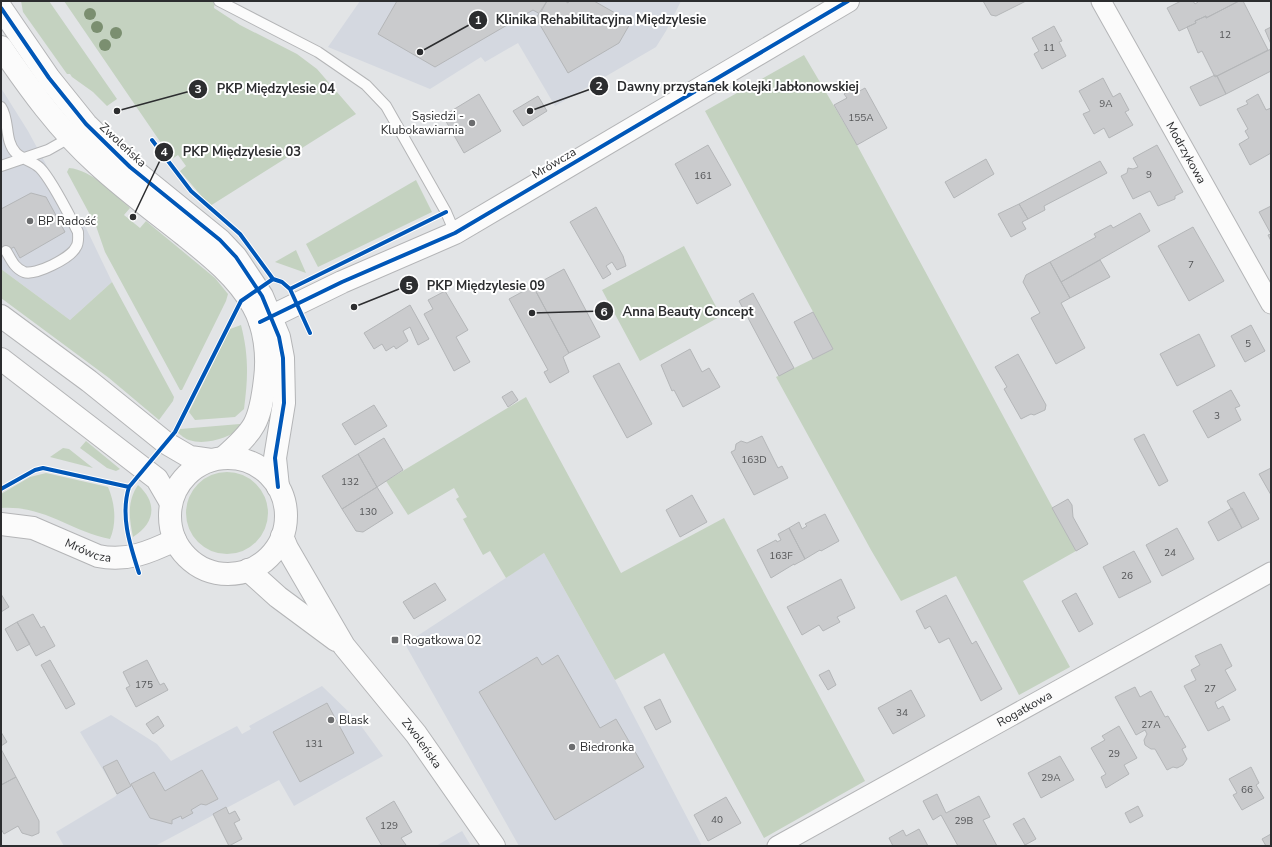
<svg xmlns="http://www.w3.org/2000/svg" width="1272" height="847" font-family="'Nunito Sans',sans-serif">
  <rect width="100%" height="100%" fill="#e2e4e6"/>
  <!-- built -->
  <path fill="#d4d8e0" d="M360,1h321l-15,30 -10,16 -101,59 -37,-63 -33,19 -4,-5 -51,32 -102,-42z
    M1,88l27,43 41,76 17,21 26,54 -42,38 -69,-51z
    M544,553l71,127 87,166h-183l-114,-202z
    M322,686l34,33 27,37 -89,50 -15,-26 -124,66h-91l-8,-14 60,-36 1,-3 -37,-61 31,-17 46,29 14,17 66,-35 5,8 9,-5 -2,-3z
    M462,831l9,15h-35l5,-3z"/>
  <!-- green -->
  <path fill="#c4d2c0" d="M21,1h28l68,98 -10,7 -14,-14 -21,-15 -2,-3h-3l-44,-62z
    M64,1h151l-1,7 26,17 57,29 20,15 39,45 -146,92 -30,-35 6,-5 -8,-11 -6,4z
    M804,55l53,90 219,406 -53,30 47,86 -51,28 -63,-119 -55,25 -30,-51 -95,-173 57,-28 -128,-238z
    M69,168c23,2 44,25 61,40l-6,7 16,13 6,-7 69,57 13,16 -2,7 -44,89h-2l-75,-138 -9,-26 -29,-54z
    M416,180l16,32 -114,55 -12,-23z
    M684,246l37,70 -81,45 -38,-71z
    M296,250l10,23 -31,-11z
    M1,269l69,51 42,-38 62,115 -1,4 -14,19 -50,-42 -108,-80z
    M241,325c8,31 7,53 3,84l-9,8 -40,3 -6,-8 41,-83z
    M526,397l95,176 103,-55 141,263 -101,57 -100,-185 -49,27 -71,-127 -38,25 -16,-27 -7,4 -20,-36 4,-2 -11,-18 3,-2 -5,-9 -46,27 -22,-34z
    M240,424l3,3c-13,10 -37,19 -54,13 -4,-1 -8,-5 -11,-7l2,-4z
    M86,441l34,28 -4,2 -9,-3 -27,-20z
    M63,448l6,1 24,19 -43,-11z
    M186 513a41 41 0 1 1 82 0a41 41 0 1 1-82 0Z
    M46,473l62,14c7,16 9,36 2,52 -40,-8 -66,-34 -109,-31v-14l29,-17z
    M138,485c20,18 17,38 -5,52 -4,-19 -6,-36 5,-52z"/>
  <!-- building -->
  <path fill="#cacbcd" stroke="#b4b6b8" d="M397,1h150l-7,13 -7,-4 -98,57 -57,-33z
    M547,1h18l3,2 1,-2h25l37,21 -12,21 -51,30 -32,-55z
    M983,1h43l-30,15 -5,-1z
    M1181,1h12l2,3 3,-2 -1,-1h42l-33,17v-2l-11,5 1,2 -17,8 -12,-23z
    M1239,1h4l25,49 -53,27 -13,-26 -4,2 -11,-26 9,-4 -1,-2 11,-5v2z
    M1054,26l8,15 -3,1 7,14 -24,13 -8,-15 5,-3 -7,-13z
    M1271,27v17l-6,-14z
    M1271,49v22l-45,23 -9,-18z
    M1215,75l2,1 9,18 -26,12 -10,-19z
    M1103,78l10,19 7,-4 9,17 -4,2 8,13 -24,13 -5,-10 -10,6 -11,-20 7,-3 -11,-20z
    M865,88l22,40 -30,17 -23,-40 13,-7 -3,-4 7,-4 3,4z
    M479,94l22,37 -37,22 -21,-37z
    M1258,94l8,16 5,-2v45l-21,12 -11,-21 10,-6 -4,-7 3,-2 -11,-20 11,-5 -2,-3z
    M538,96l9,15 -24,15 -10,-15z
    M708,145l23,40 -34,19 -22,-40z
    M1157,145l26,47 -8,4v3l-17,7 -8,-15 -17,8 -12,-23 6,-3 1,-5 5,1 5,-2 -5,-9z
    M986,159l8,15 -40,24 -9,-16z
    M1100,161l7,12 -63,33 1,4 -17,9 -9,-15z
    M31,193l15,4 19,35 -45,26 -6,-11 -13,7v-45z
    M1019,204l9,15 -6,3 4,7 -15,8 -13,-23z
    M1271,206v35l-3,-6 3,-1 -12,-22z
    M596,207l27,49 3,10 -9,4 -5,-8 -6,4 5,8 -8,5 -33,-57z
    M1140,213l10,18 -89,51 -11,-20 46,-25 -2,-3 17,-9 2,3z
    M1193,227l31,54 -35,20 -31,-55z
    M1100,260l10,17 -40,21 -9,-16z
    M1050,262l20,36 -9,5 24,45 -29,16 -25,-46 9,-5 -17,-31 3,-7z
    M564,269l36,68 -31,16 -36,-67z
    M533,286l36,67 -6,4 6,15 -19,11 -6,-11 4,-2 -39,-71z
    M445,291l23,39 -12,7 14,25 -16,9 -30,-57 9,-5 -5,-9z
    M753,293l41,75 -15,8 -40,-75z
    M410,305l19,34 -11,6 -8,-18 -7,4 5,10 -12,8 -2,-3 -8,5 -4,-7 -8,5 -10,-16z
    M813,312l20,37 -20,10 -19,-37z
    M1251,325l14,26 -20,11 -14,-26z
    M1199,334l16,32 -38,20 -17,-32z
    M690,349l12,23 7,-4 11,19 -37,20 -9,-17 -2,1 -11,-26z
    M1018,354l28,51 -1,5 -11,5 -3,-1 -10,5 -17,-30 3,-2 -12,-20z
    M619,363l33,61 -25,14 -34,-62z
    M1231,390l9,16 -5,2 6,12 -33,18 -15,-27z
    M512,391l6,9 -10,7 -6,-10z
    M374,405l13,21 -32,19 -13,-21z
    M1144,434l24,47 -9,5 -25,-47z
    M762,436l16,32 4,-2 6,12 -34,17 -23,-43 4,-2 1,-6 5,-3 6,2z
    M384,438l19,32 -26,17 -19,-33z
    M358,454l19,33 -35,22 -20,-33z
    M1271,468v27l-12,-21z
    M377,487l16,26 -30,19 -7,-1 -14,-22z
    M1244,492l15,27 -17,9 -15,-27z
    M692,495l15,27 -27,15 -14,-27z
    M1068,499l4,6 1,12 15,27 -12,7 -24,-43z
    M1232,508l10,20 -24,13 -10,-19z
    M825,514l14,27 -18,10 -1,-1 -15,9 -16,-31 10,-6 3,7 5,-3 -2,-2z
    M789,528l16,31 -11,6v-1l-23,14 -14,-28 19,-10 1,2 4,-2 -3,-6z
    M1177,528l17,31 -32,17 -16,-31z
    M1134,551l17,31 -32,16 -16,-31z
    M841,579l14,29 -18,9 3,5 -17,9 -4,-6 -17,10 -15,-28z
    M435,583l11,17 -32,19 -11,-17z
    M1076,593l17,31 -14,8 -17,-31z
    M1,594l8,13 -8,5z
    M946,595l26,49 4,-3 26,48 -21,12 -32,-63 -10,5 -9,-17 -5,3 -9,-18z
    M33,614l8,14 3,-2 11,20 -19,10 -19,-34z
    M17,622l13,22 -13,7 -12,-22z
    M1221,644l11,22 -7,4 11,20 -21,12 3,7 5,-3 7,14 -22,11 -24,-45 12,-6 -5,-10 9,-5 -5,-9z
    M558,655l42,73 16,-9 28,48 -89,53 -76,-128 58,-35 5,8z
    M50,660l25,44 -9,5 -25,-44z
    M147,660l13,25 4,-2 4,7 -32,17 -10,-19 4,-2 -7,-14z
    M829,670l7,15 -8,5 -9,-15z
    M1135,687l5,10 11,-6 14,26 3,-1 18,31 -4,2 5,10 -4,6 -6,3 -4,-1 -6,3 -12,-21h-4l-6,-4 -1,-5 3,-6 -2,-4 -9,5 -21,-38z
    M911,690l14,26 -32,18 -15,-26z
    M660,699l11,23 -15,8 -12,-23z
    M327,703l27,50 -54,29 -27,-50z
    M158,716l6,10 -11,8 -7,-10z
    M1119,726l18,32 -13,7 5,9 -23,14 -5,-11 5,-3 -15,-26 14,-8 -3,-4z
    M1,732l6,10 -6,4z
    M1,749l15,28 -15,8z
    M1060,756l14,24 -33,18 -13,-25z
    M117,760l14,26 -14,8 -14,-27z
    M1251,767l8,16 -3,2 8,13 -22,12 -9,-15 4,-2 -8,-14z
    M202,770l16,29 -12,6 -5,-1 -10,6 2,3 -11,6 -1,-3 -9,4v4l-22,-6 -19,-34 23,-12 11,19z
    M16,777l23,44v12l-7,3 -10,-3 -4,-7 -14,8 -3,-5v-44z
    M937,794l9,19 33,-17 11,21 -7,3 14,26h-39l-17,-31 -8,5 -10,-19z
    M726,797l15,26 -33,18 -14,-26z
    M394,801l18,31 -11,6 5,7 -2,1h-22l-16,-28z
    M1138,806l5,10 -13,7 -5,-10z
    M226,807l3,7 6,-3 5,9 -6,3 8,16 -13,7 -16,-32z
    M1024,818l12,21 -11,6 -12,-21z
    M919,829l9,17h-35l-4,-8 14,-8 3,6z
    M1271,834v12h-5l-4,-7z"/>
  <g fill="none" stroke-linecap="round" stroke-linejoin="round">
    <!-- service casing -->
    <g stroke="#b4b5b7" stroke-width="12">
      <path id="service" d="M219,1l99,51 48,33 20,21 60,106 9,21
        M1,107c9,13 3,34 15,46 7,7 17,8 24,15 12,12 29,47 38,64 0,5 1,11 -2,15 -5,11 -41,29 -52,25 -10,-4 -13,-13 -18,-21
        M1,166l47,-16 23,-13"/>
    </g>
    <!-- minor casing -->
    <g stroke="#b4b5b7" stroke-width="21">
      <g id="minor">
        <path id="s1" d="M1101,1l170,303"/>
        <path id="s2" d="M777,846l494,-274"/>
      </g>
    </g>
    <!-- tertiary casing -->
    <g stroke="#b4b5b7" stroke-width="24">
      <g id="tertiary">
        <path d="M1,8l48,70 37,46 44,43 90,73 16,17 26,39 17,41 4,21 1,45 -9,55 3,29"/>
        <path d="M1,47c28,41 58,83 96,117 27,25 58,48 87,71 25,20 53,42 69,71 12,21 15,50 12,73 -5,44 -10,51 -42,79"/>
        <path d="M1,316l88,65 77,62 24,14 21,3"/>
        <path d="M260,322l82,-40 113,-49 393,-232"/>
        <path d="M1,359l156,120 14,24"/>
        <circle cx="228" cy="516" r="58"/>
        <path id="s3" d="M1,524l32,4 65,28c29,6 52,-4 77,-16"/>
        <path id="s4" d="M282,536l5,12 57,98 72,88 78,112"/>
        <path d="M248,570l30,27 58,43"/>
      </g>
    </g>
    <!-- service -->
    <use href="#service" stroke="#fbfbfb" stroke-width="10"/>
    <!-- minor -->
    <use href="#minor" stroke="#fbfbfb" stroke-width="19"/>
    <!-- tertiary -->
    <use href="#tertiary" stroke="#fbfbfb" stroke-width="22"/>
    <!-- cycleway casing -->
    <g stroke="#fff" stroke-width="6">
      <path id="cycleway" d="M1,8l48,70 37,46 44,43 90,73 16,17 26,39 17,41 4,21 1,45 -9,55 3,29
        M152,140l39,51 49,43 33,45 9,3 8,7 20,44
        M290,289l156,-77
        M260,322l82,-40 113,-49 393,-232
        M1,489l34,-19 8,-2 86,19
        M139,573c-9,-28 -19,-57 -10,-86l46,-55 66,-131 32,-22"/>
    </g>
    <!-- cycleway -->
    <use href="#cycleway" stroke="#0057b8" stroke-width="4"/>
  </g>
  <!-- trees -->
  <g fill="#7b8f70">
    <circle cx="90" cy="14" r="6"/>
    <circle cx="97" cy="27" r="6"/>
    <circle cx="116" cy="33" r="6"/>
    <circle cx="105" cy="45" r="6"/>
  </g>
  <!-- markers -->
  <g fill="#6c6d6f" stroke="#fff" stroke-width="1.5">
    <circle cx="472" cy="123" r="4"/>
    <circle cx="30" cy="221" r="4"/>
    <rect x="391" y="636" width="8" height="8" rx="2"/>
    <circle cx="331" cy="720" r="4"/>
    <circle cx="572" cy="747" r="4"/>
  </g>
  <g text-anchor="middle" stroke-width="4" stroke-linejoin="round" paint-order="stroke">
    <!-- number labels -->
    <g font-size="10" fill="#555658">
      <text x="1225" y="38">12</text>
      <text x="1049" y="51">11</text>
      <text x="1106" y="107">9A</text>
      <text x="861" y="121">155A</text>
      <text x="1149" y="178">9</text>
      <text x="703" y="179">161</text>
      <text x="1191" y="268">7</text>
      <text x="1248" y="347">5</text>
      <text x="1217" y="419">3</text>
      <text x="754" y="463">163D</text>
      <text x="350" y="485">132</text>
      <text x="368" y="515">130</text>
      <text x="1170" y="556">24</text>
      <text x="781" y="559">163F</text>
      <text x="1127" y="579">26</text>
      <text x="144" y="688">175</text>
      <text x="1210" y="692">27</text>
      <text x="902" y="716">34</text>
      <text x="1151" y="728">27A</text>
      <text x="314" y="747">131</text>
      <text x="1114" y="757">29</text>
      <text x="1051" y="781">29A</text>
      <text x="1247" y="793">66</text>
      <text x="717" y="823">40</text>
      <text x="964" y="824">29B</text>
      <text x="389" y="829">129</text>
    </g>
    <!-- poi labels -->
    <g font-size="12" fill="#2c2d2f" stroke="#fff" text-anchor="start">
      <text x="464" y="120" text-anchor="end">Sąsiedzi -<tspan x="464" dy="14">Klubokawiarnia</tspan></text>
      <text x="38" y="225">BP Radość</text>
      <text x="403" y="644">Rogatkowa 02</text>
      <text x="339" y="724">Blask</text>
      <text x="580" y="751">Biedronka</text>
    </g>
    <!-- street labels -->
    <g font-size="12" fill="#2c2d2f" stroke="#fff">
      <text transform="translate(123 145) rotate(43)" y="4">Zwoleńska</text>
      <text dy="4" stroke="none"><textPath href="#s1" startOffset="174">Modrzykowa</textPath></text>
      <text transform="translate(554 163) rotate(-31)" y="4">Mrówcza</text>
      <text dy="4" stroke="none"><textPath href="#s3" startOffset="92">Mrówcza</textPath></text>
      <text dy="4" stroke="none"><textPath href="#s2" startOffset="283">Rogatkowa</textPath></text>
      <text dy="4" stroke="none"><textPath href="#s4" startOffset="251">Zwoleńska</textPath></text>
    </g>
  </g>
  <!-- callouts -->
  <path fill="none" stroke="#2c2d2f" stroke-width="1.5" d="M420 52L478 20M530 111L599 86M117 111L198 89M133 217L164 152M354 307L409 285M532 313L604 311"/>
  <g fill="#2c2d2f" stroke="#fff" stroke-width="1.5">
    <circle cx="420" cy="52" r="4"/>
    <circle cx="530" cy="111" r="4"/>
    <circle cx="117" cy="111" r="4"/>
    <circle cx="133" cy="217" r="4"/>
    <circle cx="354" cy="307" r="4"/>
    <circle cx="532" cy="313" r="4"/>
    <circle cx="478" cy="20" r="10"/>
    <circle cx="599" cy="86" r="10"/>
    <circle cx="198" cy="89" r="10"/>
    <circle cx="164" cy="152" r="10"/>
    <circle cx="409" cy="285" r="10"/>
    <circle cx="604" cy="311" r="10"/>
  </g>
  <g font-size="12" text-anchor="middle" font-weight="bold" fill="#fff">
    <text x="478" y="24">1</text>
    <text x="599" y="90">2</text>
    <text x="198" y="93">3</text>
    <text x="164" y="156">4</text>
    <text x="409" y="290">5</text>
    <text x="604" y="316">6</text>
  </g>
  <g font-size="13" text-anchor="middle" font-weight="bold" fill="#2c2d2f" stroke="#fff" stroke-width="4" stroke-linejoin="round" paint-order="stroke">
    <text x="601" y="24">Klinika Rehabilitacyjna Międzylesie</text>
    <text x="738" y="91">Dawny przystanek kolejki Jabłonowskiej</text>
    <text x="276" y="93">PKP Międzylesie 04</text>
    <text x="242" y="156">PKP Międzylesie 03</text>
    <text x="486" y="290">PKP Międzylesie 09</text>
    <text x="688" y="316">Anna Beauty Concept</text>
  </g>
  <!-- border -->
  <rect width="1272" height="847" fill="none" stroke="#2c2d2f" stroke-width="4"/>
</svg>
